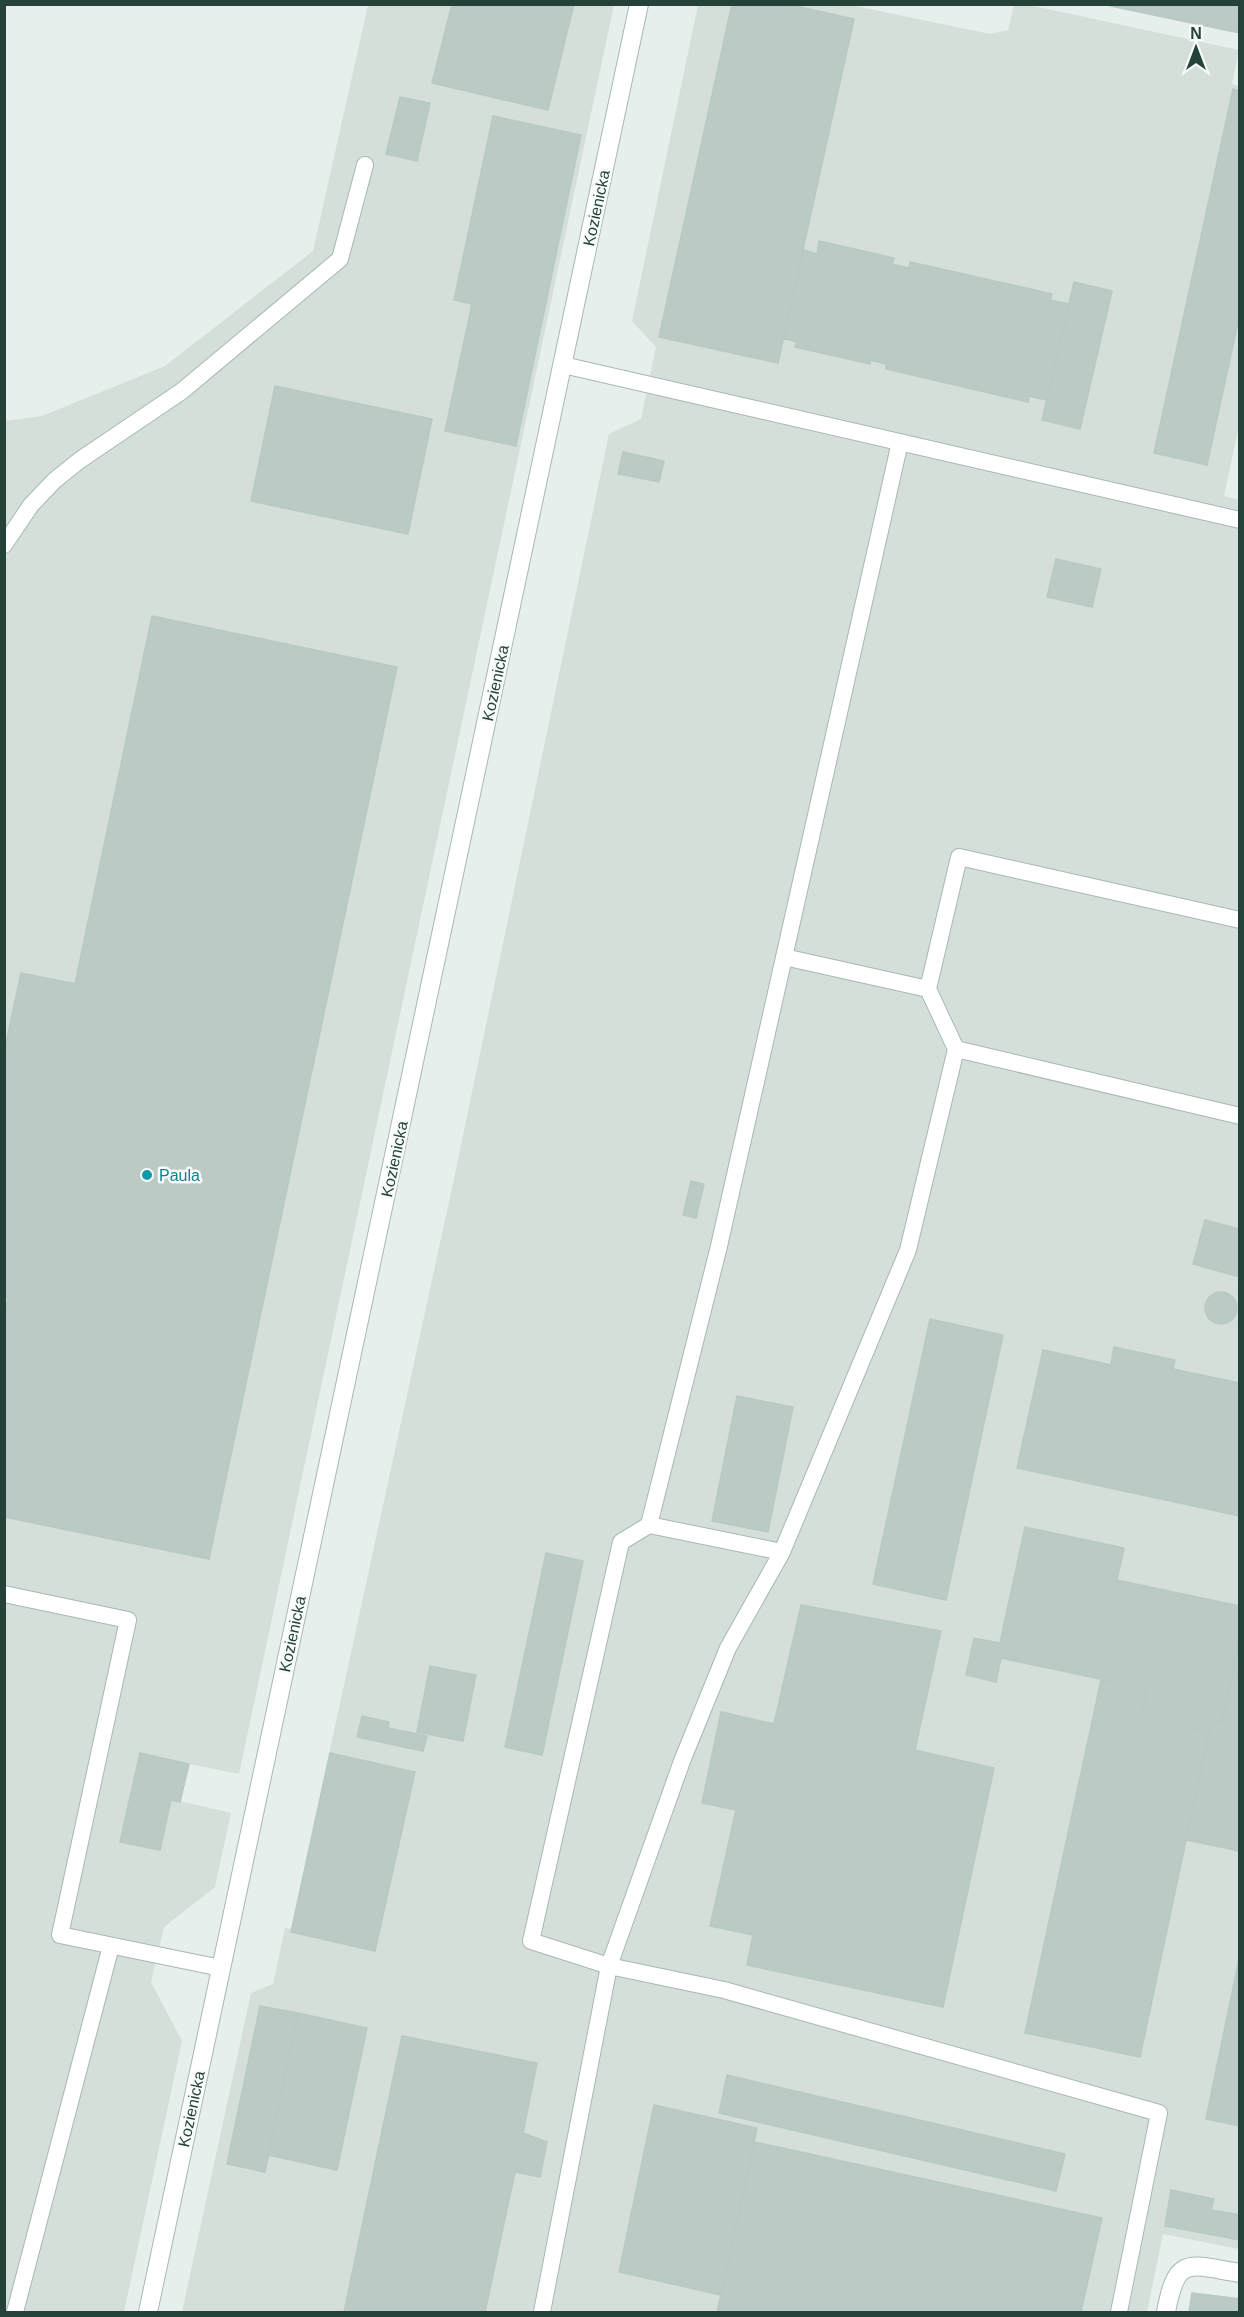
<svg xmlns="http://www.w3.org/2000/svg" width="1244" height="2317" font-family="Arial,sans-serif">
  <rect width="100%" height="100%" fill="#e6efeb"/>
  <!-- built -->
  <path fill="#d4dfda" d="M368,5h246l-375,1769 -50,-10 -9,37 51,12 -16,74 -51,40 -13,55 31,59 -58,271h-119l-1,-1891 38,-5 123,-50 148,-115z
    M698,5h153l139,29 18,-4 6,-25h15l210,45 -7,34 8,2v335l-16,75 16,4 -1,1749 -76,-15 -16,78h-965l69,-319 22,-9 12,-56 6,1 164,-755 154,-740 32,-15 15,-72 -24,-26z"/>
  <!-- building -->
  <path fill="#bbcac4" stroke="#b8c9c2" stroke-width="1.5" d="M452,4h122l-26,106 -116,-27z
    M732,4h55l67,15 -76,344 -119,-26z
    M1101,4h139v29z
    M1233,89l7,2v222l-33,152 -53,-12z
    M400,97l30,6 -13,58 -31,-7z
    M493,116l88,19 -65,311 -71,-15 27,-127 -18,-4z
    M819,241l75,17 -2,6 17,4 1,-6 142,32 -2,6 19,4 -22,96 -18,-4 -1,6 -142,-33v-5l-16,-4v4l-75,-17 2,-5 -14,-4 21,-88 13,4z
    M1074,282l38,9 -32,138 -38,-9z
    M275,386l157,33 -24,115 -157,-33z
    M623,452l41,9 -5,21 -41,-8z
    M1056,559l45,10 -9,38 -45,-10z
    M152,616l245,51 -188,892 -205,-42v-202l4,-16 -4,-1v-246l17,-79 54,11z
    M691,1181l13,3 -8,34 -13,-3z
    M1205,1220l35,9v48l-47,-13z
    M1205 1308a16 16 0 1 1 32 0a16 16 0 1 1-32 0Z
    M930,1319l73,16 -57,265 -73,-16z
    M1114,1347l61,13 -2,9 67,14v133l-223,-48 26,-118 68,15z
    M737,1396l56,11 -25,125 -56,-11z
    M1025,1527l99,21 -7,32 123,26v32l-18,84 -10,-2 -3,12 -68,-15 6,-28 -146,-31 -5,24 -30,-7 8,-37 26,5z
    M546,1553l37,8 -41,194 -37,-8z
    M801,1605l140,26 -26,119 79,18 -51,239 -196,-42 6,-30 -43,-9 26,-116 -34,-7 19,-91 53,12z
    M1240,1638v213l-54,-11 26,-120 10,2z
    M430,1666l46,9 -13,66 -46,-9z
    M1101,1680l46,9 -6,28 68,15 -69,325 -115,-24z
    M362,1716l27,6 -1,6 39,8 -4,15 -66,-14z
    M140,1753l49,11 -9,38 -9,-2 -11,50 -40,-8z
    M330,1753l85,19 -40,179 -84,-19z
    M1240,1954v172l-34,-7z
    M260,2006l38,7 -33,159 -38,-8z
    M298,2013l69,15 -30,142 -69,-15z
    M402,2036l135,27 -14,70 24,9 -7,35 -25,-5 -30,140h-141z
    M727,2075l338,79 -9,37 -337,-78z
    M654,2105l103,23 -36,167 -102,-23z
    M755,2142l347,76 -21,94h-364z
    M1171,2190l43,9 -3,11 29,5v25l-75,-14z
    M1192,2293l48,6v13h-51z"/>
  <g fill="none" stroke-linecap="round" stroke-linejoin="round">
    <!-- lane casing -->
    <g stroke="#a8b8b2" stroke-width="18">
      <path id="lane" d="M563,365l677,155
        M4,545l27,-40 24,-25 25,-20 102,-69 158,-132 25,-94
        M784,957l144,32 31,-132 281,63
        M928,989l28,60 -48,201 -126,302 -54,96 -46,113 -73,205 115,24 435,123 -40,199
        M956,1049l284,67
        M649,1525l133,27
        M4,1594l124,26 -68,315 161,33
        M15,2312l96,-366
        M542,2312l67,-346 -78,-25 90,-399 28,-17 70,-279 181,-804"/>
    </g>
    <!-- street casing -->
    <g stroke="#a8b8b2" stroke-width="20">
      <path id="street" d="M148,2312l491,-2308
        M1166,2312c11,-58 22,-47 74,-39"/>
    </g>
    <!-- lane -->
    <use href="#lane" stroke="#fff" stroke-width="16"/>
    <!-- street -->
    <use href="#street" stroke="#fff" stroke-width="18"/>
  </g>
  <!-- markers -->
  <circle fill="#0f9aa8" stroke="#f7fbf9" stroke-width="2" cx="147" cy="1175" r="6"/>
  <g text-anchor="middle" stroke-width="5" stroke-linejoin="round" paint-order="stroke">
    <!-- street labels -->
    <g font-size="16" fill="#24423a" stroke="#f7fbf9">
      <text transform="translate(596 208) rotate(-78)" y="6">Kozienicka</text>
      <text transform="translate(495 683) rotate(-78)" y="6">Kozienicka</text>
      <text transform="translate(394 1159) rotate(-78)" y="6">Kozienicka</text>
      <text transform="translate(292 1634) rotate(-78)" y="6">Kozienicka</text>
      <text transform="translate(191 2109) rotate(-78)" y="6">Kozienicka</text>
    </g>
    <!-- culture labels -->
    <g font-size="16" fill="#0d838f" stroke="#f7fbf9" text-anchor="start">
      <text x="159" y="1181">Paula</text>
    </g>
  </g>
  <!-- border -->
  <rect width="1244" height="2317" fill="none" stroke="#24423a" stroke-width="12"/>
  <!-- north arrow -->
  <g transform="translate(1196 48)" stroke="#f7fbf9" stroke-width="4.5" paint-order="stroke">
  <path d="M0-4.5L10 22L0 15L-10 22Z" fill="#24423a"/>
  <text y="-9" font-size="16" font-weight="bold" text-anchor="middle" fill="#24423a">N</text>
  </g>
</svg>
